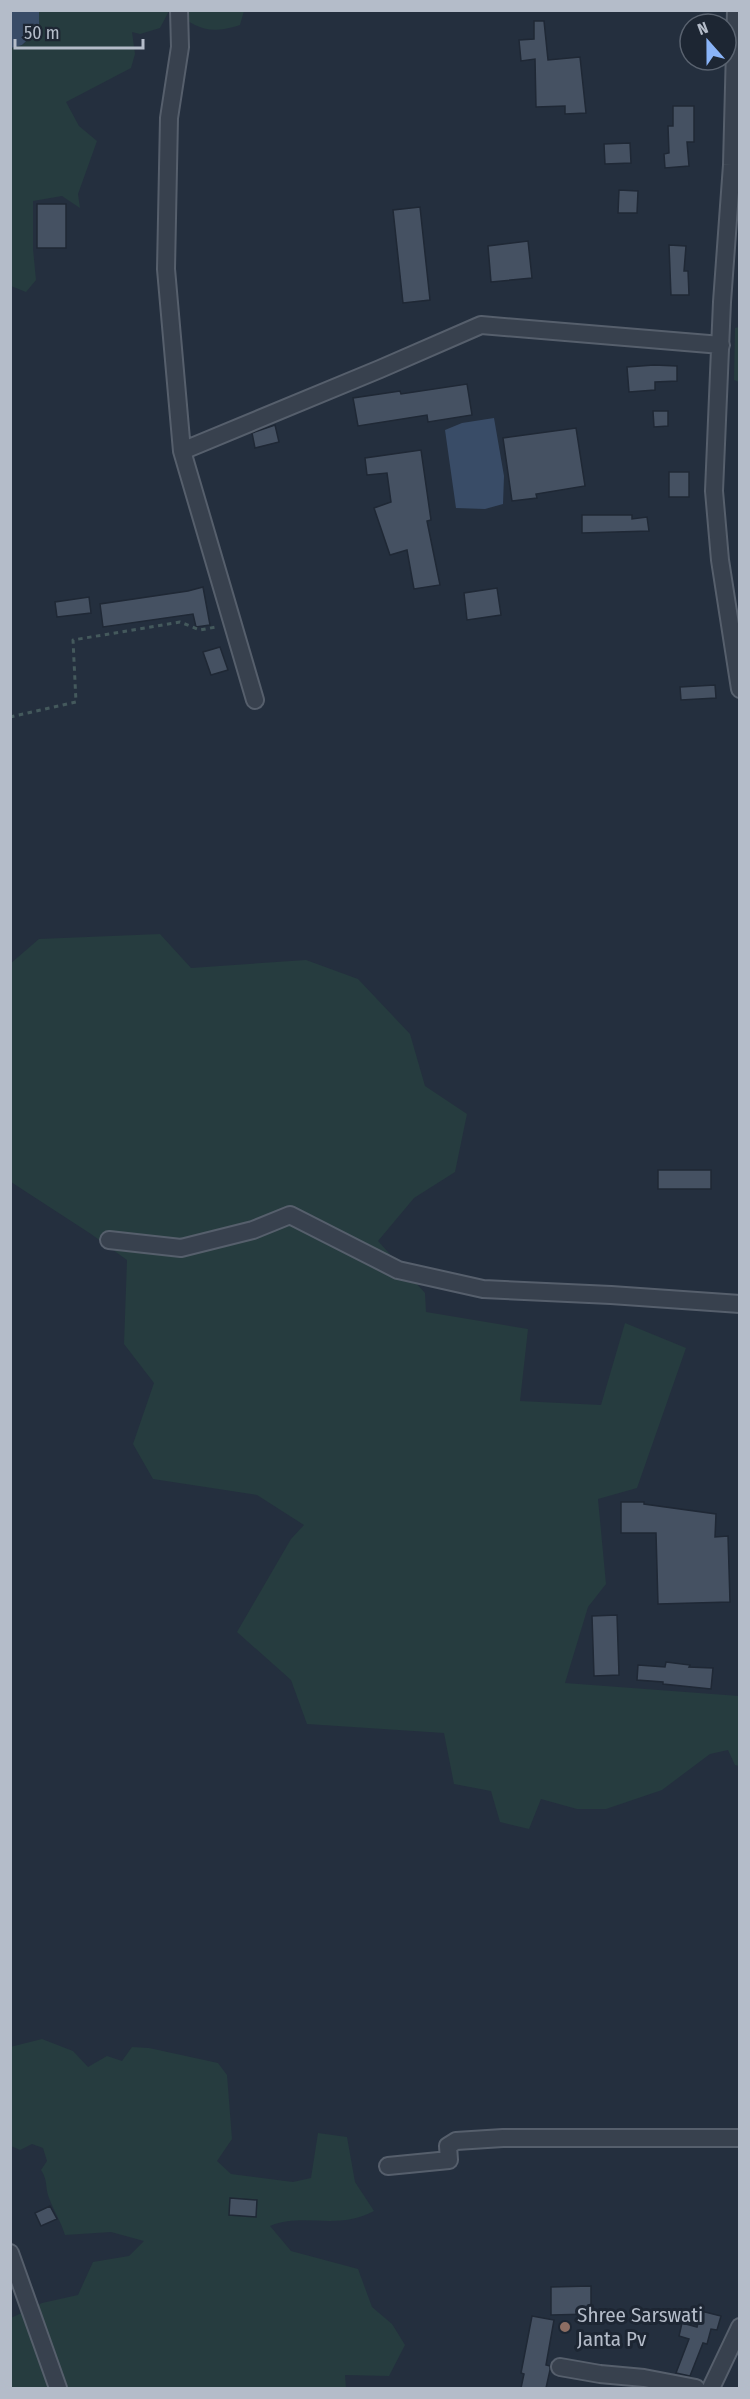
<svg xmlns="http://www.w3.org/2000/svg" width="750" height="2399" font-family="'Fira Sans Condensed',sans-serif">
  <rect width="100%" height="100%" fill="#242f3e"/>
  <!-- green -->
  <path fill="#263c3f" d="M39,11h130l-9,17 -20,6 -8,-2 3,22 -4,14 -65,34 13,24 18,15 -19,53 2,14 -18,-12 -29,5v48l3,31 -10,12 -15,-6 -1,-238 12,-3 17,-16z
    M172,11h72l-4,14c-33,10 -40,4 -68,-14z
    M739,327h1l-1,55 -5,-2 1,-52z
    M160,934l31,34 115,-8 52,19 52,55 15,52 42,28 -12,58 -41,26 -36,43 47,52 1,19 102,17 -8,72 81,4 24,-82 61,25 -49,140 -39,11 8,85 -18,23 -23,76 174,13v70l-4,-1 -7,-15 -18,4 -48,36 -56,19h-29l-36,-10 -12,30 -29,-7 -9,-31 -37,-7 -10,-51 -137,-9 -16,-44 -54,-48 54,-93 13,-14 -47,-30 -104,-16 -20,-35 21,-61 -30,-39 3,-84 -36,-26 -80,-52 -1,-218 29,-25z
    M42,2039l31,12 15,16 19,-11 15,5 10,-14 17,1 69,15 9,12 5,64 -15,22 14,13 62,8 18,-4 7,-45 29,4 8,45 19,29c-37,20 -69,1 -104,15l21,25 67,18 14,38 20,17 13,21 -16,31 -44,-1 1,13h-335v-70l31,-15 36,-8 15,-33 36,-6 15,-15 -33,-9 -46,3c-4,-13 -11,-24 -16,-37 -4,-10 -1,-18 -8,-28l6,-9 -4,-13 -11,-4 -12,6 -9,-4 -1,-99z"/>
  <!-- water -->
  <path fill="#394c67" d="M11,10l28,1v18l-17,16 -11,3z
    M494,418l10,58 -1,28 -18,5 -29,-1 -11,-78 17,-7z"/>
  <!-- building -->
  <path fill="#455162" stroke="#1f2835" stroke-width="1.5" d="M534,21h10l4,39 32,-3 6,56 -21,1v-8l-29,1 -1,-48 -14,2 -2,-21 15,-1z
    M673,106h21v36h-7l2,24 -24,2 -1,-14 5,-1 -1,-27h5z
    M630,143l1,20 -26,1 -1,-20z
    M619,190l19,1 -1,22h-19z
    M37,204h29v44h-29z
    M420,207l10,93 -27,3 -10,-93z
    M528,241l4,37 -41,4 -3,-36z
    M669,245l17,1 -2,25h4l1,24h-18z
    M654,365l23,1v15l-22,1v8l-26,2 -2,-25z
    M467,384l5,31 -44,7 -1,-7 -69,11 -5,-28 47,-7 1,3z
    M653,411h15v15l-14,1z
    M275,425l4,17 -24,6 -3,-15z
    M576,428l9,58 -49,8 1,4 -25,3 -9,-63z
    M421,450l10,70 -4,1 13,64 -26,4 -7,-39 -17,5 -16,-47 17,-6 -4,-29 -20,2 -2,-17z
    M669,472h20v25h-20z
    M582,515h50v4l15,-2 2,14 -67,2z
    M203,587l7,38 -14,2 -3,-13 -90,13 -3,-23 88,-13z
    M497,588l4,27 -34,5 -3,-27z
    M89,597l2,16 -34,4 -2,-15z
    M220,647l8,23 -17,5 -8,-23z
    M715,685l1,13 -35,2 -1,-13z
    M658,1170h53v19h-53z
    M621,1502h23v2l72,10 -1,23 13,-1 2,66 -72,2 -2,-71h-35z
    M617,1615l2,60 -25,1 -2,-60z
    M666,1662l24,3 -1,2 24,1 -2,21 -48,-5v-2l-26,-2 1,-15 27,2z
    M230,2198l27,2 -1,17 -27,-2z
    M50,2206l7,13 -16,7 -6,-13z
    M591,2286v28l-40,1v-28z
    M701,2311l20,5 -4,14 -6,-1 -4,15 -4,-1 -13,33 -14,-3 13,-34 -10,-3 3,-13 15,4z
    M532,2316l22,4 -8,45 4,1v4l-4,18h-25l3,-14 -3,-1z"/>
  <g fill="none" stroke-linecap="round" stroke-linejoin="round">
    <!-- minor casing -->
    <g stroke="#565f6c" stroke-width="20">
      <path id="minor" d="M179,10l1,37 -11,71 -3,151 16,182 73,249
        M736,10l-4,155 -10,137 -8,189 6,69 20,129
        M182,451l198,-82 101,-44 240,20
        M109,1240l72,8 72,-18 37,-15 108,55 85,19 128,6 129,9
        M388,2166l61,-6 -1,-14 8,-5 47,-3h237
        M10,2253l48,135
        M560,2367l40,7 44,4 52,10
        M711,2388l29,-61"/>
    </g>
    <!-- path -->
    <path stroke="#44595c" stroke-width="3" stroke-dasharray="4.5 4.5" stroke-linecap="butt" d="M10,717l66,-15 -3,-62 107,-18 20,8 16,-3"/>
    <!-- minor -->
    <use href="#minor" stroke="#38414e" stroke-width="16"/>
  </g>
  <!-- markers -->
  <circle fill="#8d6e63" stroke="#1d2633" stroke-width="2" cx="565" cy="2327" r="6"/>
  <g text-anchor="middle" stroke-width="6" stroke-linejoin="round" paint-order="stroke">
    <!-- poi labels -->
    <g font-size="21" fill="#b4bcc9" stroke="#1d2633" text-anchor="start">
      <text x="577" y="2322">Shree Sarswati<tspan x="577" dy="24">Janta Pv</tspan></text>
    </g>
  </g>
  <!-- border -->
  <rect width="750" height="2399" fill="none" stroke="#b4bcc9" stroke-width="24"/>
  <!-- north arrow -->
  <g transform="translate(708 42) rotate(339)"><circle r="28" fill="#1d2633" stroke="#59626f" stroke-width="1.5"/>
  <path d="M0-4.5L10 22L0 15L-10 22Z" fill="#8ab4f8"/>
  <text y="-9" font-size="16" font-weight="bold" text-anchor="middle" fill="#b4bcc9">N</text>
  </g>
  <!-- scale -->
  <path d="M15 39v9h128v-9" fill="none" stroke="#b4bcc9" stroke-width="3"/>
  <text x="24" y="39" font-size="18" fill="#b4bcc9" stroke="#1d2633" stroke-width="4.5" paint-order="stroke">50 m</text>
</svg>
